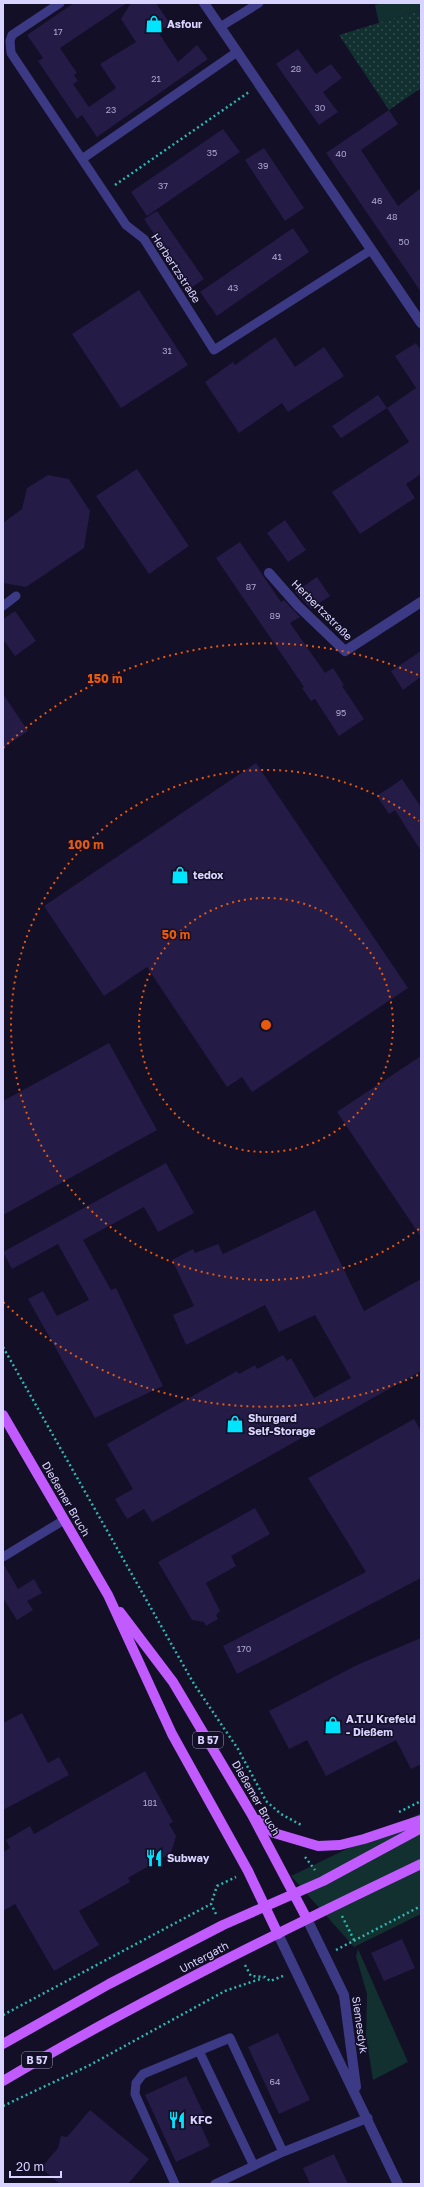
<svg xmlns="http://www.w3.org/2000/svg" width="424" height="2187" font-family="'Golos Text',sans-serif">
  <defs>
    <pattern id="garden-dots" width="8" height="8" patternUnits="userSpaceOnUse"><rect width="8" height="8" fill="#12302f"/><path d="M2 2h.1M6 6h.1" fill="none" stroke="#344d4e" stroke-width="1.8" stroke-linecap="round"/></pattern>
  </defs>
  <rect width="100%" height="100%" fill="#130f26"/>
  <!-- grass -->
  <path fill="#12302f" d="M383,3h38v7l-42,13 -4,-18z
    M421,1813v101l-67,33 -63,-71z
    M358,1949l50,113 -35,18 -7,-44 1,-42 -11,-38z"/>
  <!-- garden -->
  <path fill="url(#garden-dots)" d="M421,10v78l-32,22 -50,-75z"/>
  <!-- building -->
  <path fill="#241b47" d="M74,3h53l-67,45 17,25 -3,2 4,6 -5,3 16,23 27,-19 -16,-24 36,-22 -15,-23 10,-16h25l14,21 -12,8 20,30 19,-17 11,14 -111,78 -15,-22 -5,4 -39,-58 5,-3 -16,-23z
    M298,49l18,25 15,-10 11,14 -19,14 15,20 -19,13 -43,-61z
    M389,110l9,14 -37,26 37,56 23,-18v104l-95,-139z
    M223,129l17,23 -93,64 -16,-24z
    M264,148l40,60 -19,13 -40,-61z
    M157,211l47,68 -13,9 -47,-69z
    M293,228l16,24 -92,64 -17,-24z
    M139,290l49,75 -67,43 -49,-74z
    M275,337l20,30 29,-20 20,29 -56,36 -6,-9 -43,30 -34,-51 28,-20 2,3z
    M416,343l5,7v124l-15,10 9,14 -55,36 -28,-42 77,-50 -22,-34 29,-20 -21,-32z
    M378,395l9,13 -46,30 -9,-12z
    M137,469l52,77 -40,28 -53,-78z
    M48,475l21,4 21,32 -6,37 -58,39 -23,-4v-60l19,-14 5,-21z
    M285,520l21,30 -18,12 -21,-29z
    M240,542l41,60 3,-2 16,17 -10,6 35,50 8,-5 11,17 -2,1 22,33 -25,17 -24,-37 -4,2 -9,-13 2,-1 -88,-129z
    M317,577l13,19 -19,13 -16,-17z
    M15,611l21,30 -21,15 -12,-17v-20z
    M421,651v26l-18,13 -12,-19z
    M3,694l25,37 -25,17z
    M256,763l152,225 -156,104 -10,-15 -15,10 -80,-120 -43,29 -60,-90z
    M402,779l19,28v44l-26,-41 -6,4 -12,-18z
    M109,1043l48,87 -154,85v-114z
    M421,1056v181l-84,-125z
    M166,1163l28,50 -36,19 -14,-25 -61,33 28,50 5,-2 47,98 -68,32 -67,-119 15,-8 14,25 32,-16 -31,-56 -46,25 -9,-17z
    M315,1210l49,101 57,-32v92l-269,151 -8,-13 -17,10 -12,-20 18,-10 -26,-45 130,-73 2,3 16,-9 2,4 26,-14 4,6 4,-3 23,40 37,-20 -36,-63 -36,17 -14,-27 -79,40 -13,-30 21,-9 -22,-46 21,-11 2,4 23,-9 5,10z
    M414,1419l7,12v147l-184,96 -14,-28 143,-74 -58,-94z
    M255,1508l15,26 -39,22 5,10 -30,17 14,28 -4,4 2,4 -12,7 -2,-4 -12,-2 -34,-58z
    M3,1563l15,26 16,-10 8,14 -15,8 6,9 -16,10 -14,-22z
    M421,1638v126l-10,5 -15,-29 -70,36 -19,-36 -18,9 -20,-38 88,-46z
    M22,1713l26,50 11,-6 10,18 -66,35v-87z
    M145,1771l28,51 -4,2 7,12 -5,17 -43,25 2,4 -51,29 20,34 -45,26 -39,-67 -12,7v-59l7,-4 -4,-8 24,-14 4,8z
    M402,1939l13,29 -31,13 -13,-28z
    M278,2033l32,67 -31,14 -31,-67z
    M186,2076l18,38 -7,3 13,29 -34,16 -31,-67z
    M90,2110l59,49 -21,25h-68l-19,-16 17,-20 3,-12 6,1z
    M334,2154l14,30h-38l-7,-16z"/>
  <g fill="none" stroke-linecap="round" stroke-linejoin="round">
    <!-- path -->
    <path stroke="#2fb8b0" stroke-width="2.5" stroke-dasharray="2 3" stroke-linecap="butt" d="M115,185l134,-93
      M3,1347l191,337 44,65 28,52 15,13 22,12
      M399,1812l22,-11
      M305,1857l10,13
      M216,1914l-5,-10 6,-18 19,-9
      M342,1916l12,24
      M336,1950l85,-44
      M245,1965l6,11 14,1 5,4 13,-5
      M3,2015l208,-111
      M3,2106l87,-41 135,-74 38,-13"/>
    <!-- service -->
    <path stroke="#3d3a85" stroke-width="9" d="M60,3l-48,32 -2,6 1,12 115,172 18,14 70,111 157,-100
      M220,27l39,-24
      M82,159l155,-107
      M3,606l13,-10
      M3,1557l61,-37
      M199,2051l55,115
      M175,2184l-40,-90 1,-11 7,-9 87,-36 53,114
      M215,2184l68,-32 85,-34"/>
    <!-- minor -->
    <path stroke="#3d3a85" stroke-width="10" d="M204,3l217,320
      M269,573l29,33 47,45 76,-49
      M307,1919l37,76 12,92
      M278,1934l120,250"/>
    <!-- primary -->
    <path stroke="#c25bff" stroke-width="10" d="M3,1415l105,180 64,139 76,137 30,63
      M120,1612l53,70 79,133 55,104
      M258,1820l16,13 44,13 22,-1 24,-6 57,-19
      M3,2044l106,-60 114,-59 100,-44 98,-53
      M3,2081c135,-80 276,-149 418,-217"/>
  </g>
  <!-- distance rings -->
  <g fill="none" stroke="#e8590c" stroke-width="2" stroke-dasharray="2 4">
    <circle cx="266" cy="1025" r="127"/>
    <path d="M419 1229A255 255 0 1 1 419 821"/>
    <path d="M418 1375A382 382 0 0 1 3 1302M3 748A382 382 0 0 1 418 675"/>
  </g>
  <!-- icons -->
  <defs>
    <g id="shop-bare" transform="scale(1.38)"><path d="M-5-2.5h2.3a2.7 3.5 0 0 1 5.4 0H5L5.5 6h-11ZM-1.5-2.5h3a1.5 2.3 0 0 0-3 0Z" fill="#00e5ff" stroke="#130f26" stroke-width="2.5" paint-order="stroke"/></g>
    <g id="restaurant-bare" transform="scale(1.38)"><path d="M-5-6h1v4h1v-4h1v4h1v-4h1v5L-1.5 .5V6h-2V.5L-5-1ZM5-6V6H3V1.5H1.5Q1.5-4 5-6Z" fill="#00e5ff" stroke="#130f26" stroke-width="2.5" paint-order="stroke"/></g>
  </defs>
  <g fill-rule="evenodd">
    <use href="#shop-bare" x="154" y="24"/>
    <use href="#shop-bare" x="180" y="875"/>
    <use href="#shop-bare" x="235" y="1424"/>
    <use href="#shop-bare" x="333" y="1725"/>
    <use href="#restaurant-bare" x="154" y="1858"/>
    <use href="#restaurant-bare" x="177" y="2120"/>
  </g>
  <g text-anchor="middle" stroke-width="3" stroke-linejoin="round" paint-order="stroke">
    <!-- number labels -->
    <g font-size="9" fill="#aca6d1">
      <text x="58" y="35">17</text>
      <text x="296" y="72">28</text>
      <text x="156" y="82">21</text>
      <text x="320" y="111">30</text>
      <text x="111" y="113">23</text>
      <text x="212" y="156">35</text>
      <text x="341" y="157">40</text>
      <text x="263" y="169">39</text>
      <text x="163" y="189">37</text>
      <text x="377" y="204">46</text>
      <text x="392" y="220">48</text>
      <text x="404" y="245">50</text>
      <text x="277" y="260">41</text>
      <text x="233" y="291">43</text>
      <text x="167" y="354">31</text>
      <text x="251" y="590">87</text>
      <text x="275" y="619">89</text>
      <text x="341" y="716">95</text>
      <text x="244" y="1652">170</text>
      <text x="150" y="1806">181</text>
      <text x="275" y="2085">64</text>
    </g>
    <!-- shield labels -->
    <g fill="#130f26" stroke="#9e99be" stroke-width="1">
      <rect x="193" y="1732" width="30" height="16" rx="3"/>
      <rect x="22" y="2052" width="30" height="16" rx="3"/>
    </g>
    <g font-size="10" font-weight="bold" fill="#d9d4ff">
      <text x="208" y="1744">B 57</text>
      <text x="37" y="2064">B 57</text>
    </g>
    <!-- poi labels -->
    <g font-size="11" font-weight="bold" fill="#d9d4ff" stroke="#130f26" text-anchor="start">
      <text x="167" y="28">Asfour</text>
      <text x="193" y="879">tedox</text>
      <text x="248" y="1422">Shurgard<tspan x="248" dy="13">Self-Storage</tspan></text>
      <text x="346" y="1723">A.T.U Krefeld<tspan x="346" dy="13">- Dießem</tspan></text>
      <text x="167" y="1862">Subway</text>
      <text x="190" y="2124">KFC</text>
    </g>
    <!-- street labels -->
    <g font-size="11" fill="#d9d4ff" stroke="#130f26">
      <text transform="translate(176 268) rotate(57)" y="4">Herbertzstraße</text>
      <text transform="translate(322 610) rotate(45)" y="4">Herbertzstraße</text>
      <text transform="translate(66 1499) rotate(60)" y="4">Dießemer Bruch</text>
      <text transform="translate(256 1798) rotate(60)" y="4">Dießemer Bruch</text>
      <text transform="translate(204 1957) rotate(-28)" y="4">Untergath</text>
      <text transform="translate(360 2025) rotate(82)" y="4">Siemesdyk</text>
    </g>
  </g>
  <circle cx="266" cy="1025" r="6" fill="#e8590c" stroke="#130f26" stroke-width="2"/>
  <g font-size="12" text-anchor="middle" font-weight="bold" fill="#e8590c" stroke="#130f26" stroke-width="3" stroke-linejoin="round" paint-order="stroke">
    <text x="105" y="683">150 m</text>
    <text x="86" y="849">100 m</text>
    <text x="176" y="939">50 m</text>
  </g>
  <!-- border -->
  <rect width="424" height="2187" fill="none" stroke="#d9d4ff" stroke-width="8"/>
  <!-- scale -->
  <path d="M10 2171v6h51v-6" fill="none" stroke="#d9d4ff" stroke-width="2"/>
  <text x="16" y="2171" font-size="12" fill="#d9d4ff" stroke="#130f26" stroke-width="3" paint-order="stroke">20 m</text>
</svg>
